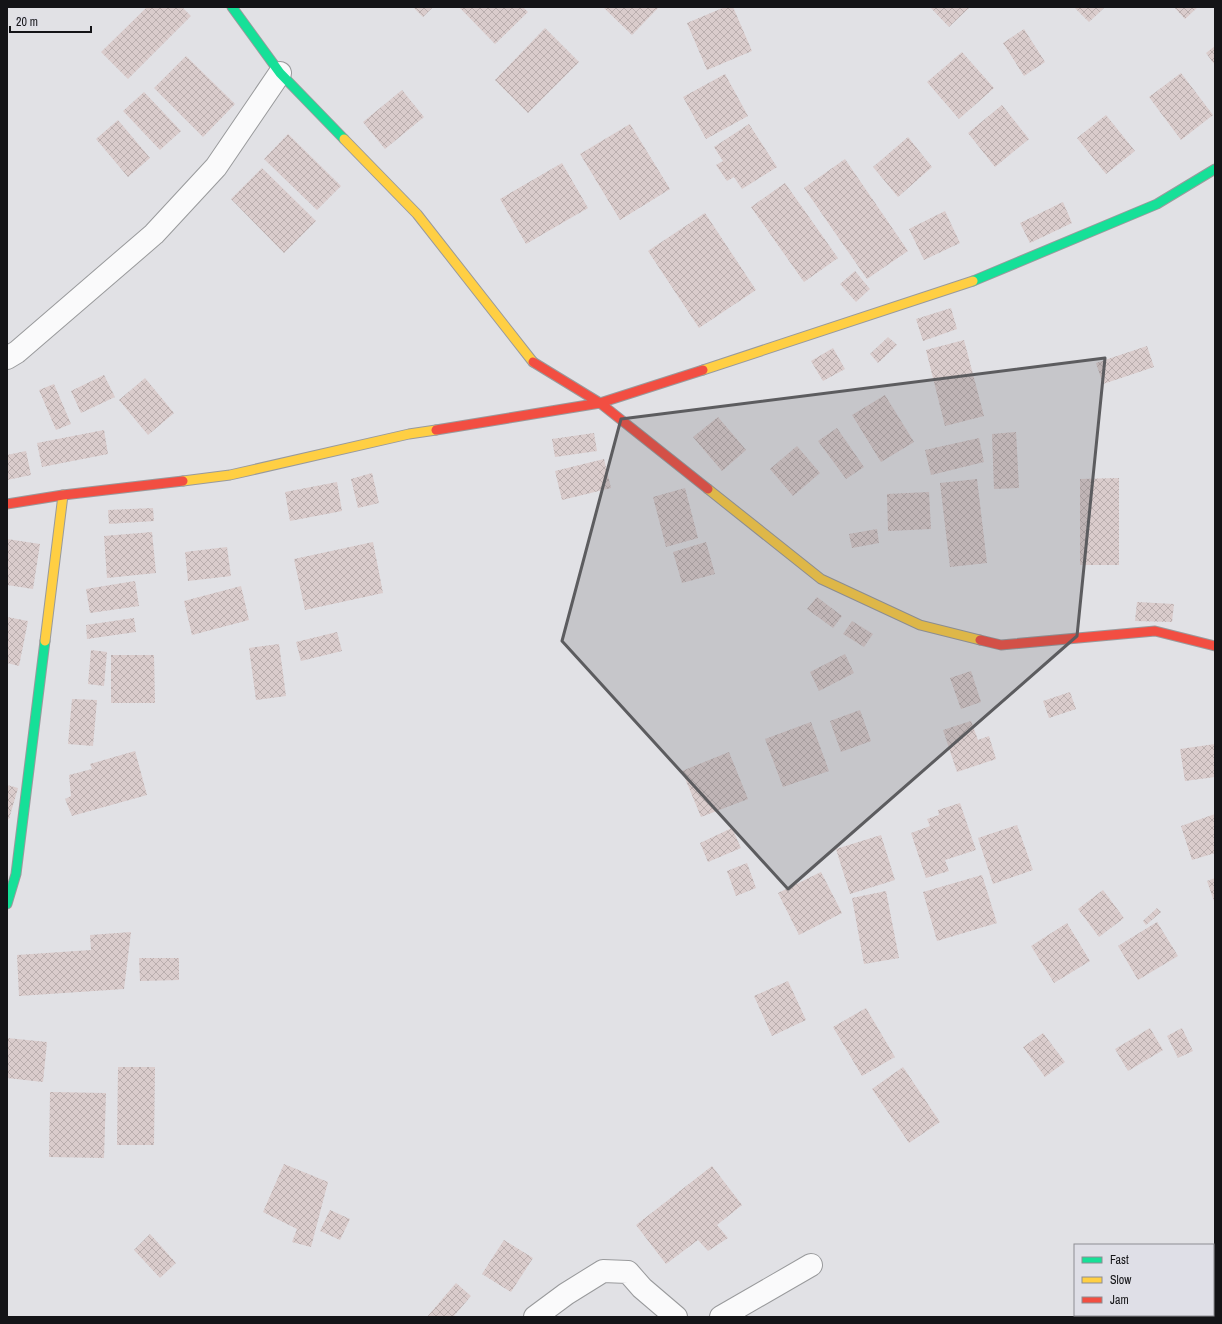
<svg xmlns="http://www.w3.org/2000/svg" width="1222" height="1324" font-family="'Archivo Narrow',sans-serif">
  <defs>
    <pattern id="building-cross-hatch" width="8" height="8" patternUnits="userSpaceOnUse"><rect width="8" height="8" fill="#dacccc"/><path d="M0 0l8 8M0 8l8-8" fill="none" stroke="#baaeae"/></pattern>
  </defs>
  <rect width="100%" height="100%" fill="#e1e1e5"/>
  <!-- building -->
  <path fill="url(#building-cross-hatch)" d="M147,7h35l9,9 -63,63 -27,-27z
    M413,7h20l-10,10z
    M459,7h64l5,5 -33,32z
    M603,7h56l-27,28z
    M725,7h8l19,44 -45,19 -20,-47z
    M930,7h40l-21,20z
    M1074,7h31l-16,15z
    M1174,7h24l-13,12z
    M545,28l34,34 -51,51 -33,-33z
    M1024,29l21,33 -21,14 -21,-33z
    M1215,46v19l-9,-12z
    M962,52l32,36 -35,31 -32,-37z
    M186,56l49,48 -32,33 -49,-49z
    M1181,73l32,42 -32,25 -32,-43z
    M725,74l23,42 -42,23 -23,-42z
    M402,90l22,27 -39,32 -22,-27z
    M144,92l37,39 -21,19 -37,-39z
    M1002,105l27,34 -34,28 -27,-34z
    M1106,115l29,36 -29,23 -29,-36z
    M118,120l32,38 -22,19 -32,-38z
    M630,124l40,65 -50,31 -40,-66z
    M749,124l28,43 -35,22 -8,-12 -7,4 -11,-16 7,-4 -9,-14z
    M288,134l53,52 -24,24 -53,-51z
    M908,137l24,30 -34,30 -25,-30z
    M845,159l63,92 -41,28 -63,-91z
    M562,163l26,45 -62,36 -26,-45z
    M262,168l54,53 -32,32 -53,-54z
    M785,183l53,75 -34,24 -53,-75z
    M1063,202l9,21 -42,20 -10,-20z
    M945,211l15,32 -36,17 -15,-31z
    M705,213l51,77 -57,38 -51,-77z
    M855,271l15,18 -14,13 -16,-18z
    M951,308l6,21 -34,12 -7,-22z
    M888,337l9,8 -19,18 -8,-9z
    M964,340l20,76 -39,10 -19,-76z
    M1147,346l7,21 -51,17 -7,-21z
    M833,348l12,21 -22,12 -12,-20z
    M104,375l11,22 -34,16 -10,-22z
    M145,378l29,35 -26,22 -29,-35z
    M54,384l17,40 -15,6 -17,-40z
    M885,395l29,47 -33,20 -29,-47z
    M718,417l28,33 -24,21 -29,-34z
    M837,428l27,39 -18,12 -28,-38z
    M104,430l4,24 -66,13 -5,-24z
    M1016,432l3,56 -25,1 -2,-55z
    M594,433l3,18 -42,6 -3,-18z
    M979,438l5,24 -53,13 -6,-25z
    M797,446l23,27 -27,23 -23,-27z
    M26,451l5,24 -24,5v-25z
    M604,459l7,29 -49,12 -7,-29z
    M372,473l7,30 -21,5 -7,-29z
    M1119,478v87h-39v-86z
    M977,479l10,84 -37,4 -10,-84z
    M337,482l5,29 -52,10 -5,-29z
    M685,488l13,50 -32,9 -13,-50z
    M929,492l2,37 -43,2 -1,-37z
    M153,508l1,13 -45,3 -1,-14z
    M877,529l2,14 -27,5 -3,-14z
    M152,532l4,41 -49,5 -3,-42z
    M7,539l33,5 -7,45 -26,-4z
    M373,542l10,51 -78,17 -11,-51z
    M706,542l9,32 -33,9 -9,-31z
    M227,547l4,29 -43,5 -3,-29z
    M135,581l4,25 -49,7 -4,-24z
    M241,586l8,34 -57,15 -8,-34z
    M817,597l25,19 -9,12 -26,-19z
    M1137,602l37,2 -2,18 -37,-1z
    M7,617l21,4 -9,45 -12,-3z
    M134,618l2,14 -49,7 -1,-14z
    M852,621l21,13 -9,13 -21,-13z
    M337,632l5,19 -41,10 -5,-19z
    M279,644l7,52 -30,4 -7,-52z
    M91,650l16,2 -3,34 -16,-2z
    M845,654l9,19 -35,18 -9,-19z
    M111,655h43l1,48h-44z
    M971,671l10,31 -20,7 -11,-31z
    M1070,692l6,17 -27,9 -6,-17z
    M72,699l25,1 -4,46 -25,-2z
    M860,710l11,31 -30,11 -11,-31z
    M971,721l7,19 11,-4 7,23 -39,13 -14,-42z
    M811,722l18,49 -46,16 -18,-48z
    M1215,744v33l-30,4 -5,-32z
    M135,751l12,44 -75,21 -7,-17 6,-3 -2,-21 23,-6 -2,-5z
    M729,752l19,47 -47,18 -19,-46z
    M7,785l11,3 -9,31 -2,-1z
    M960,803l16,47 -31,10 4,11 -23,7 -15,-45 19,-7 -3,-7 12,-4 -1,-5z
    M1215,814v39l-23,7 -11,-34z
    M1017,825l16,45 -40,14 -15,-46z
    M732,828l9,20 -33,14 -8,-19z
    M881,835l14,45 -45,14 -14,-45z
    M747,863l9,25 -20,8 -9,-25z
    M821,872l21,41 -43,22 -21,-42z
    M982,875l15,48 -60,18 -14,-49z
    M1215,878v26l-8,-23z
    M1103,890l21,28 -25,19 -21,-28z
    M886,891l13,67 -35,6 -12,-66z
    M1157,908l4,4 -15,13 -3,-4z
    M1157,922l21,34 -40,24 -20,-34z
    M1067,923l23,38 -36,22 -23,-37z
    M131,932l-7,57 -105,7 -2,-41 74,-5 -1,-15z
    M139,958h40v22l-39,1z
    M788,981l18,39 -34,16 -18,-40z
    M866,1008l29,49 -33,19 -29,-49z
    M1150,1028l13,22 -35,21 -13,-22z
    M1182,1028l11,23 -15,7 -11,-22z
    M1043,1033l22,29 -20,15 -22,-30z
    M7,1038l40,4 -4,40 -36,-4z
    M118,1067h37l-1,78h-37z
    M903,1067l37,55 -31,21 -37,-54z
    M50,1092l56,1 -2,65 -55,-1z
    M284,1164l44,18 -17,65 -19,-5 5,-13 -34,-17z
    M712,1166l30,39 -25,20 11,13 -20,13 -10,-11 -32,24 -30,-39z
    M330,1210l20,9 -10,21 -20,-9z
    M150,1234l26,29 -16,15 -26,-28z
    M504,1240l29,18 -22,34 -29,-18z
    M456,1283l15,13 -18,21h-26z"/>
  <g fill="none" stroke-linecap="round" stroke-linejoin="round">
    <!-- street casing -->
    <g stroke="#999a9c" stroke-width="24">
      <path id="street" d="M7,358l10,-6 137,-118 62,-67 64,-94
        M535,1317l31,-23 37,-23 25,1 14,16 34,29
        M721,1317l90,-52"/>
    </g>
    <!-- fast casing -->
    <g stroke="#999a9c" stroke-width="11">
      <path id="fast" d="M232,7l48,66 64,66
        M973,281l184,-77 58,-35
        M7,904l9,-30 29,-233"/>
    </g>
    <!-- slow casing -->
    <g stroke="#999a9c" stroke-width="11">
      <path id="slow" d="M344,139l73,75 116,148
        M703,370l270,-89
        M183,481l47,-6 179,-41 27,-4
        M708,489l113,90 99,46 60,15
        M45,641l18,-146"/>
    </g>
    <!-- jam casing -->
    <g stroke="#999a9c" stroke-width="11">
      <path id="jam" d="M533,362l67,41 108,86
        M436,430l164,-27 103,-33
        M7,504l56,-9 120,-14
        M980,640l21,5 154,-14 60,15"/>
    </g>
    <!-- street -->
    <use href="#street" stroke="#fafafb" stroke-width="22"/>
    <!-- fast -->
    <use href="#fast" stroke="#16e098" stroke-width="9"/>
    <!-- slow -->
    <use href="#slow" stroke="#ffcf43" stroke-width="9"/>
    <!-- jam -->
    <use href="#jam" stroke="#f24e42" stroke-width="9"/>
  </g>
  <!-- marked area -->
  <path fill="#5c5c5f" fill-opacity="0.2" stroke="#5c5c5f" stroke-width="3" stroke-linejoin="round" d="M1105,358l-28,278 -289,253 -226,-248 59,-222z"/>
  <!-- border -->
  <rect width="1222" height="1324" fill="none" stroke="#141417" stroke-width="16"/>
  <!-- legend -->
  <rect x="1074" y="1244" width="140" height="72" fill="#dfdfe7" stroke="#8e8e94"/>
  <rect x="1082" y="1257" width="20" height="6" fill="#16e098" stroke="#8e8e94"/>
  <text x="1110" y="1264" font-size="12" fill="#141417">Fast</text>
  <rect x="1082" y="1277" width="20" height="6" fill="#ffcf43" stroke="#8e8e94"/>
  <text x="1110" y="1284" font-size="12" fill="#141417">Slow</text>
  <rect x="1082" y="1297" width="20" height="6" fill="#f24e42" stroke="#8e8e94"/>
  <text x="1110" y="1304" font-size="12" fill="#141417">Jam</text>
  <!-- scale -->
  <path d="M10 26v6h81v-6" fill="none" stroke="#141417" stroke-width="2"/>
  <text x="16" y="26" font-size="12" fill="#141417" stroke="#dfdfe7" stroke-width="3" paint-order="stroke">20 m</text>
</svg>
